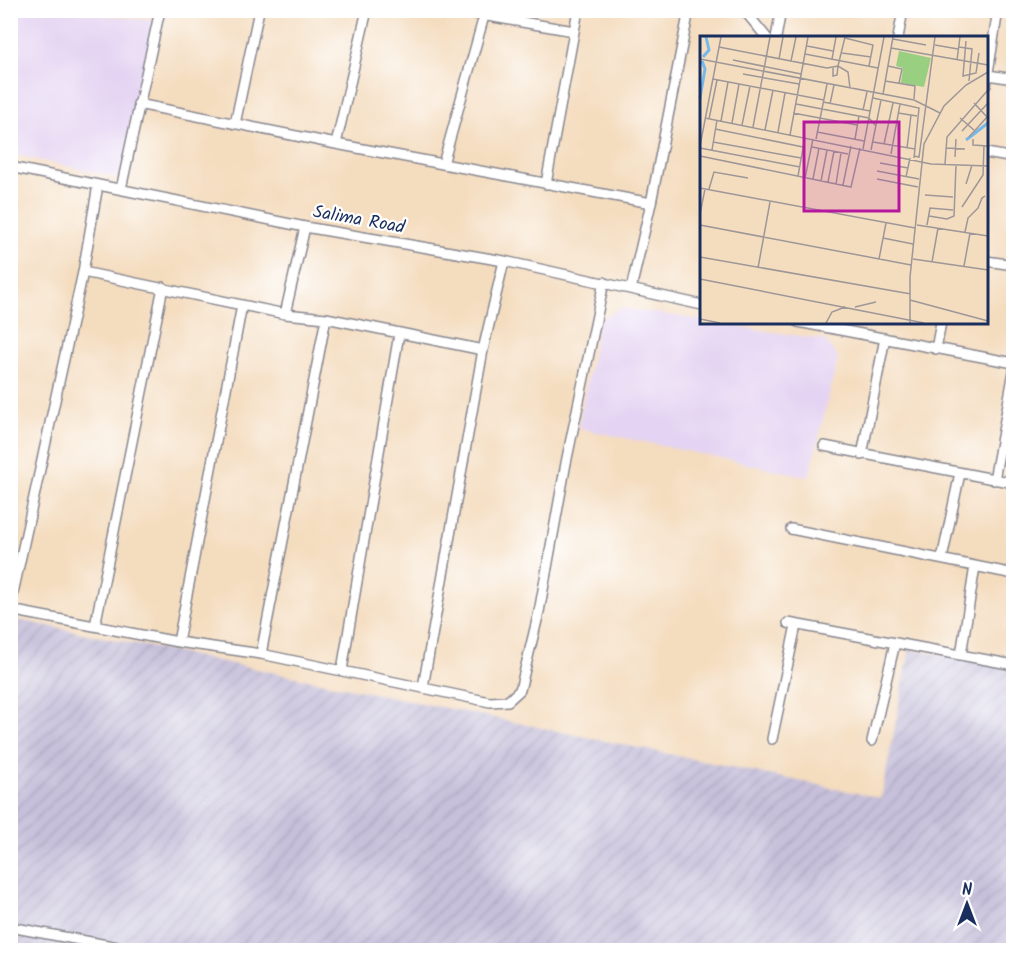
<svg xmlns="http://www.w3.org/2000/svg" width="1024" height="961" font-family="Kalam,sans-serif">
  <defs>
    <pattern id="industrial-furrows" width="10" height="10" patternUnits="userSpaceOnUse" patternTransform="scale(1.5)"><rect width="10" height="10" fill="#c6c0da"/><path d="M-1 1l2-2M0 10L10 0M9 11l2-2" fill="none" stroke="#aaa5be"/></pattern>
  </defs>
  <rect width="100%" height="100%" fill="#fff"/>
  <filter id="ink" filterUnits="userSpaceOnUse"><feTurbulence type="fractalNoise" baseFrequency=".0167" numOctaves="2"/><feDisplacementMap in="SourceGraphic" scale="12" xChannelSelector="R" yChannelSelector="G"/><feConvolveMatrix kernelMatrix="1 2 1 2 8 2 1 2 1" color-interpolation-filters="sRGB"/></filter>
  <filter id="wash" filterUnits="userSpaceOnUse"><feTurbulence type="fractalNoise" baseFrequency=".008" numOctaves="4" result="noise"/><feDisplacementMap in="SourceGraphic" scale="24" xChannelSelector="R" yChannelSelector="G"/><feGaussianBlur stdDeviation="1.35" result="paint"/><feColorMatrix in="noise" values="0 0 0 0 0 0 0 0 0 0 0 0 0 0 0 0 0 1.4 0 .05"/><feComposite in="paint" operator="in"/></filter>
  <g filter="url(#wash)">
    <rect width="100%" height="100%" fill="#f4dcbe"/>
    <!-- built -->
    <path fill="#e4d3f2" d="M11,11h58l87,10 -36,157 -109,-24z
      M621,308l80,12 1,2 13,1 110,17 13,18 -29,119 -231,-49 21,-108z"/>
    <!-- industrial -->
    <path fill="url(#industrial-furrows)" d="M10,618l871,180 29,-149 103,18v283h-1002z"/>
  </g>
  <g filter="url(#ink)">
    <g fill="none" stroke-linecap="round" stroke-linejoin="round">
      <!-- street casing -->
      <g stroke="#88868e" stroke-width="12">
        <path id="street" d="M453,10l121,21
          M744,10l23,28
          M776,38l5,-28
          M898,38l5,-28
          M988,75l26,4
          M986,85l12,-75
          M138,104l198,40 315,59
          M235,124l23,-109
          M336,144l31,-134
          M986,153l28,5
          M443,164l41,-148
          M10,167l295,60 199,34 198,44
          M546,184l32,-174
          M121,189l39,-179
          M986,261l28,4
          M83,272l202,42 41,4 157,32
          M631,289l20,-86 38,-193
          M285,314l20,-87
          M798,322l216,41
          M936,349l5,-27
          M824,446l190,37
          M862,455l23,-117
          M994,480l20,-109
          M791,529l223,45
          M942,559l18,-86
          M10,607l73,-335 15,-87
          M10,610l168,32 83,12 229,48 18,-1 12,-11 19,-78 27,-149 38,-181
          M788,623l226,42
          M95,626l68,-339
          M178,642l64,-337
          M261,654l65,-336
          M961,655l14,-89
          M342,670l57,-336
          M423,687l60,-337 21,-89
          M772,739l24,-114
          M872,741l23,-98
          M10,927l124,23"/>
      </g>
      <!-- street -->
      <use href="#street" stroke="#fff" stroke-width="9"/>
    </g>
  </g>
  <g text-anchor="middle" stroke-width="4.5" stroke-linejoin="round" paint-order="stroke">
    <!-- street labels -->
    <g font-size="18" fill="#1b2f5e" stroke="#fff">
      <text transform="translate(359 219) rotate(10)" y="6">Salima Road</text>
    </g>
  </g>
  <!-- overview -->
  <g transform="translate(700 36)">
    <rect width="288" height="288" fill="#f4dcbe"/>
    <path d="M199,15l32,7 -7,29 -23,-4 2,-15 -7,-2z" fill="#99cf81"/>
    <path fill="none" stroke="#75b8ea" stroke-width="3" d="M3,21l6,-7 -3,-13M0,62l5,-29 -3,-8M266,104l22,-17"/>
    <path fill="none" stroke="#9d9798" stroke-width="1.5" d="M145,2l28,7 -4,21M193,3l33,6M266,5l-3,35 13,-3 3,-20M235,9l23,4M107,10l26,5M19,11l108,21 11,-2 7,-29M259,11l13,2 -3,32M191,12l97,17M142,17l29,4M105,18l73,14M0,23l214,41 26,13M79,23l4,-22M132,23l4,-22M33,24l68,14M257,24l3,-23M91,25l5,-24M188,30l14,3 -3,14M133,31v9l4,-1 1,-9 10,6 2,16M43,38l56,10M13,43l111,21M185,45l30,5 -1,13M183,58l10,-57M173,62l46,10 -5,50M123,66l47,9M274,67l13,14M96,68l73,14 7,8M130,68l4,-19M163,74l4,-18M93,77l64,12M198,77l19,3M5,82l226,46 57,2M260,82l14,12M9,83l8,-39M21,85l7,-39M32,87l7,-39M42,89l8,-39M53,91l17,-90M15,93l88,18M65,94l8,-40M262,95l26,-28M78,96l7,-39M117,96l47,9M90,99l18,-98M269,101l19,-21M116,103l11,-55M155,103l4,-23M273,103v6l15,1M13,106l88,16M173,106l42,7M184,108l9,-41M0,110l21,-109M112,111l36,7M0,112l100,19M207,112l4,-33M246,112l19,1M163,113l21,-112M12,114l5,-30M171,114l10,-50M191,118l9,-50M0,120l151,31 9,-39M214,120l5,1 16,-120M255,121l1,-18M180,127l28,5M245,128l2,-27 41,-47M177,135l42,8M98,140l7,-39M206,141l4,-19M105,142l8,-39M113,143l6,-31M177,143l41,8M121,145l6,-31M128,146l6,-31M136,148l5,-31M266,148l6,-19M143,149l8,-39M0,152l215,40M9,153l5,-17 34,6M225,159l28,2M262,171l21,-32 1,-30M0,178l5,-25M229,180l18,3 7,-3 2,-51M0,189l211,40M217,189l71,11M227,189l3,-17 23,2M265,196l3,-14 10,-10 4,-10 3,-2 -4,3M183,202l30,6M0,221l211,37M179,223l7,-36M213,223l75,11M232,226l6,-34M264,230l6,-33M58,232l12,-66M0,243l224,44M210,264l78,21M155,271l21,-5M0,283l20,4M126,287l6,-11 13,-5M210,287v-46l14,-133 20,-38 22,-21 22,-13"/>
    <path fill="#b5179e" fill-opacity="0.15" stroke="#b5179e" stroke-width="3" d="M104,86h95v89h-95z"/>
    <rect width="288" height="288" fill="none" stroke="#1b2f5e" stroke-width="3"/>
  </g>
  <!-- margin -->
  <rect width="1024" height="961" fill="none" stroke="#fff" stroke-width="36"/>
  <!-- north arrow -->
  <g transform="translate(967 904)" stroke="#ffffff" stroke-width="4.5" paint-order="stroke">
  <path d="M0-4.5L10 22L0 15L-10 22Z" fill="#1b2f5e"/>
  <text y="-9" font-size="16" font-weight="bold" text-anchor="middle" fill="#1b2f5e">N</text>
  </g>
</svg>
